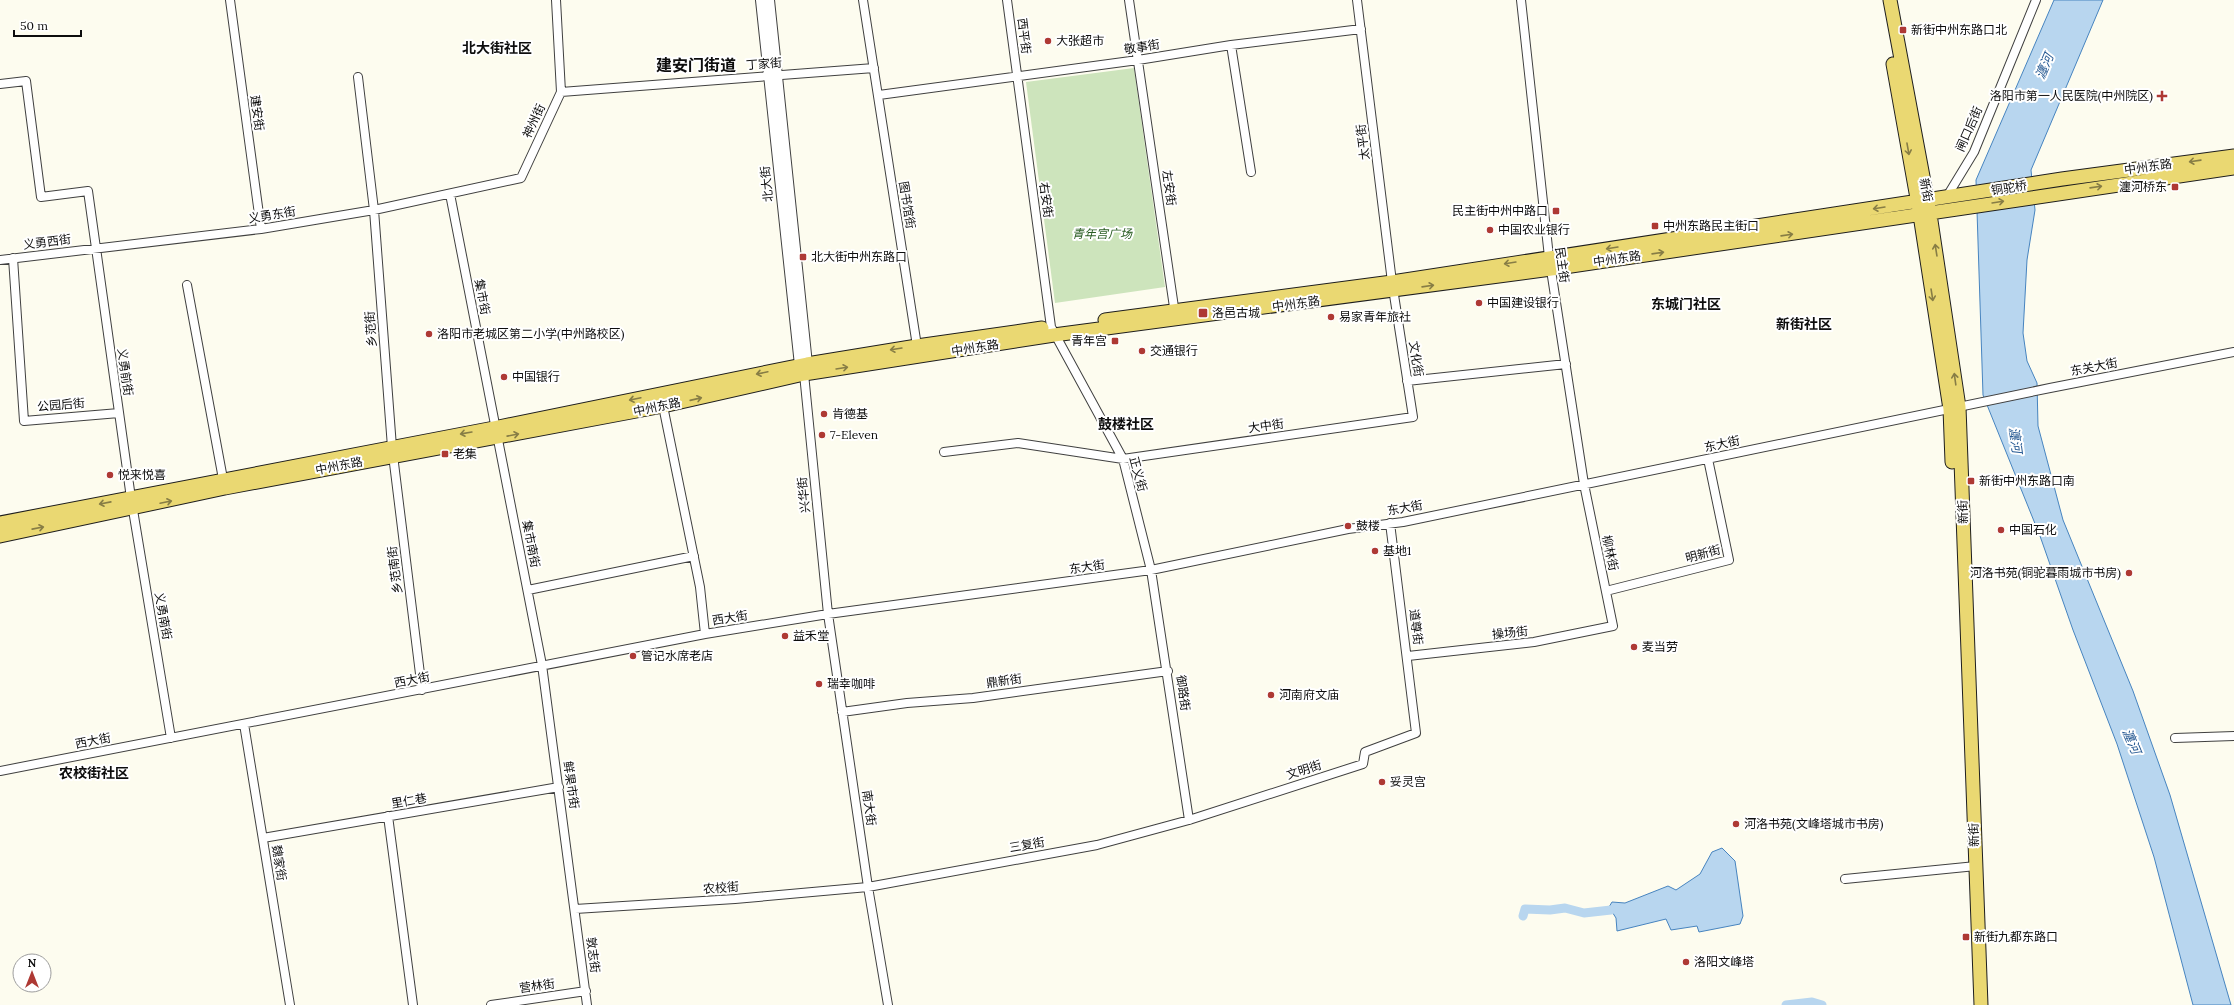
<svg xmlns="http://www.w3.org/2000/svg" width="2234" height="1005" font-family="Lora,'Noto Sans SC',serif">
  <rect width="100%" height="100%" fill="#fdfcef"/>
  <!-- green -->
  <path fill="#cde4bc" d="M1134,68l31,219 -110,16 -29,-221z"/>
  <!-- water -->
  <path fill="#b8d6ef" stroke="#4784bf" d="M2054,0h49l-72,170 4,40 -8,50 -4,73 4,28 10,22 1,43 25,94 70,171 37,104 61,210h-38l-39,-148 -37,-113 -44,-114 -33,-94 -57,-141 -7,-215z
    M1722,848l13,13 8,55 -3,8 -41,8 -2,-6 -26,4 -5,-11 -49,12 -1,-13 -7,-11 3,-5 13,1 43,-17 8,4 24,-16 12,-22z"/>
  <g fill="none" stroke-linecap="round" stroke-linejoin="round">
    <!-- canal -->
    <path stroke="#b8d6ef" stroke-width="9" d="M1523,916l2,-7 25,1 15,-2 19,5 27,-3
      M1786,1005l26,-3 10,3"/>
    <!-- minor casing -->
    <g stroke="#404040" stroke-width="10">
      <path id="minor" d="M230,0l31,229
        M863,0l54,346
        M1007,0l44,327 72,132 28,111 38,250
        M1129,0l46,314
        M1231,45l20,127
        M358,77l16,133 18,237 30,243
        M0,84l26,-3 15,116 47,-6 43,307 40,240
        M561,92l313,-24
        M879,95l259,-35 93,-15 130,-16
        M450,194l92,471 45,340
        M1946,198l28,-46 62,-152
        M13,258l11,163 95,-8
        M0,260l261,-31 113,-19 147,-32 40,-86 -5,-92
        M187,285l36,194
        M804,374l24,240 40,273 20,118
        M1407,381l159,-17
        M663,406l37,181 5,47
        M944,452l74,-9 105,16 290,-42 -21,-135 -35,-282
        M528,590l166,-34
        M1606,591l123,-31 -21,-101
        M1408,656l126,-14 79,-16 -29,-142 -35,-227 -28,-257
        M842,712l65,-9 66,-5 195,-27
        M244,724l46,281
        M2175,738l59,-2
        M0,771l705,-137 123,-20 323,-44 197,-41 55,-7 647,-134 184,-36
        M388,816l25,189
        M263,838l296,-51
        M1845,879l131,-13
        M575,909l160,-10 133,-12 229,-42 92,-25 174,-56 2,-12 51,-19 -26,-210
        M491,1005l95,-14"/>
    </g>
    <!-- tertiary casing -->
    <g stroke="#404040" stroke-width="12">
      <path id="tertiary" d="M761,0l39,365
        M769,0l38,364"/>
    </g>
    <!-- primary casing -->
    <g stroke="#1e1e1e" stroke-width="15">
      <path id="primary" d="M1890,0l40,214 29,193 22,598
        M1893,64l27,151 30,194 2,53
        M1105,320l287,-38 670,-103 172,-23
        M0,523l494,-95 313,-64 110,-18 125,-18
        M0,536l225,-48 438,-82 141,-32 250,-39 497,-66 683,-101"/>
    </g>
    <!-- minor -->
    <use href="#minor" stroke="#fff" stroke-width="8"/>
    <!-- tertiary -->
    <use href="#tertiary" stroke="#fff" stroke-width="10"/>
    <!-- primary -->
    <use href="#primary" stroke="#ead872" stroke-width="13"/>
  </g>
  <!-- one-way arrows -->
  <defs><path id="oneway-shaft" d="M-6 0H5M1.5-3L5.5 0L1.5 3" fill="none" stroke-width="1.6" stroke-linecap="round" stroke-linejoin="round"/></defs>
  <g stroke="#877d45">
    <use href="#oneway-shaft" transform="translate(1908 149) rotate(80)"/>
    <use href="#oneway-shaft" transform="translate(2195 161) rotate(172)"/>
    <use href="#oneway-shaft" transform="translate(2096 187) rotate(-8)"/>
    <use href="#oneway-shaft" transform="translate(1998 202) rotate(-9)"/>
    <use href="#oneway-shaft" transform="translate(1879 208) rotate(171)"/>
    <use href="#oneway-shaft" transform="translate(1787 235) rotate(-8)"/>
    <use href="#oneway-shaft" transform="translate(1612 248) rotate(171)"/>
    <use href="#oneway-shaft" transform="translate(1936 250) rotate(-99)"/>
    <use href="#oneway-shaft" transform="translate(1658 253) rotate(-8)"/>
    <use href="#oneway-shaft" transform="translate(1510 263) rotate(171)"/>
    <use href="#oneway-shaft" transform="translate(1428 286) rotate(-8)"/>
    <use href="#oneway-shaft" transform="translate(1932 295) rotate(81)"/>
    <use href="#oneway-shaft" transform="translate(896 349) rotate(171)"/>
    <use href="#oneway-shaft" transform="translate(842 368) rotate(-9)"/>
    <use href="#oneway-shaft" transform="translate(762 373) rotate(168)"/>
    <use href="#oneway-shaft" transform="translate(1955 379) rotate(-98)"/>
    <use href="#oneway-shaft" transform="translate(635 399) rotate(168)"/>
    <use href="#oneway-shaft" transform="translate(696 399) rotate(-13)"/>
    <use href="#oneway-shaft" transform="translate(466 433) rotate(170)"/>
    <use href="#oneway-shaft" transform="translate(513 435) rotate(-11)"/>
    <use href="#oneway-shaft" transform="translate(166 502) rotate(-12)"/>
    <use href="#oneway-shaft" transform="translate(105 503) rotate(169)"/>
    <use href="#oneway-shaft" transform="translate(38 528) rotate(-11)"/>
  </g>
  <!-- markers -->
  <g fill="#ae3934" stroke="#fff" stroke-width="1.5">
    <rect x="1899" y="26" width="8" height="8" rx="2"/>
    <circle cx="1048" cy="41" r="4"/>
    <path d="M2160 90h4v4h4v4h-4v4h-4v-4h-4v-4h4z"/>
    <rect x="2171" y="183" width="8" height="8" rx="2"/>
    <rect x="1552" y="207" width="8" height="8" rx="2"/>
    <rect x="1651" y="222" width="8" height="8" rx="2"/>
    <circle cx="1490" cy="230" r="4"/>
    <rect x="799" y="253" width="8" height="8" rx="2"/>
    <circle cx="1479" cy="303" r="4"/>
    <rect x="1198" y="308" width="10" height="10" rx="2"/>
    <circle cx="1331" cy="317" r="4"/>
    <circle cx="429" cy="334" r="4"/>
    <rect x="1111" y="337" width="8" height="8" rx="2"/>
    <circle cx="1142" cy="351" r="4"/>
    <circle cx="504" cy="377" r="4"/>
    <circle cx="824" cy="414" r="4"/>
    <circle cx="822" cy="435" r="4"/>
    <rect x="441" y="450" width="8" height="8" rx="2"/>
    <circle cx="110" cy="475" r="4"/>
    <rect x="1967" y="477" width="8" height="8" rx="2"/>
    <circle cx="1348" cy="526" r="4"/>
    <circle cx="2001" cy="530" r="4"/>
    <circle cx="1375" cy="551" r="4"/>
    <circle cx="2129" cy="573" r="4"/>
    <circle cx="785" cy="636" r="4"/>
    <circle cx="1634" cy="647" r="4"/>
    <circle cx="633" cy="656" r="4"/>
    <circle cx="819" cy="684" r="4"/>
    <circle cx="1271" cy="695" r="4"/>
    <circle cx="1382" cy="782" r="4"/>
    <circle cx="1736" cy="824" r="4"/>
    <rect x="1962" y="933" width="8" height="8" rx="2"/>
    <circle cx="1686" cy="962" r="4"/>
  </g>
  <g text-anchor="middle" stroke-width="4" stroke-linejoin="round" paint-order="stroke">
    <!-- poi labels -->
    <g font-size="12" fill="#0d0d0d" stroke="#fff" text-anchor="start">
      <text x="1911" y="34">新街中州东路口北</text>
      <text x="1056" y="45">大张超市</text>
      <text x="2153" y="100" text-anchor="end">洛阳市第一人民医院(中州院区)</text>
      <text x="2167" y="191" text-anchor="end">瀍河桥东</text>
      <text x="1548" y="215" text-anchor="end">民主街中州中路口</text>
      <text x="1663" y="230">中州东路民主街口</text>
      <text x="1498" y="234">中国农业银行</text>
      <text x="811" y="261">北大街中州东路口</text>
      <text x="1487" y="307">中国建设银行</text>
      <text x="1212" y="317">洛邑古城</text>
      <text x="1339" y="321">易家青年旅社</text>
      <text x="437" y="338">洛阳市老城区第二小学(中州路校区)</text>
      <text x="1107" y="345" text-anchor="end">青年宫</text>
      <text x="1150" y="355">交通银行</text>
      <text x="512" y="381">中国银行</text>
      <text x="832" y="418">肯德基</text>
      <text x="830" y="439">7-Eleven</text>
      <text x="453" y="458">老集</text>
      <text x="118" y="479">悦来悦喜</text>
      <text x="1979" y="485">新街中州东路口南</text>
      <text x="1356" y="530">鼓楼</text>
      <text x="2009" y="534">中国石化</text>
      <text x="1383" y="555">基地1</text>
      <text x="2121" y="577" text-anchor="end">河洛书苑(铜驼暮雨城市书房)</text>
      <text x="793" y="640">益禾堂</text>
      <text x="1642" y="651">麦当劳</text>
      <text x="641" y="660">管记水席老店</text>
      <text x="827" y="688">瑞幸咖啡</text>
      <text x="1279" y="699">河南府文庙</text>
      <text x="1390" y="786">妥灵宫</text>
      <text x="1744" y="828">河洛书苑(文峰塔城市书房)</text>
      <text x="1974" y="941">新街九都东路口</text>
      <text x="1694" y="966">洛阳文峰塔</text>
    </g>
    <!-- street labels -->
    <g font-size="12" fill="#0d0d0d" stroke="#fff">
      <text transform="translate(1024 36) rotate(83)" y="4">西平街</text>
      <text transform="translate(1142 47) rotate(-9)" y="4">敬事街</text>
      <text transform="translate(764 64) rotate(-4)" y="4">丁家街</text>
      <text transform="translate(257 113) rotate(82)" y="4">建安街</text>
      <text transform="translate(534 121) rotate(-65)" y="4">神州街</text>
      <text transform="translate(1969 129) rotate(-66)" y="4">闸口后街</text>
      <text transform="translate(1363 142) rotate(-97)" y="4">太平街</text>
      <text transform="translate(2148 167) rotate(-8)" y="4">中州东路</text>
      <text transform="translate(767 184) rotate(-96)" y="4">北大街</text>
      <text transform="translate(1169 188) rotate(82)" y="4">左安街</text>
      <text transform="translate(2009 188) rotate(-9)" y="4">铜驼桥</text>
      <text transform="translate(1926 190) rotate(79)" y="4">新街</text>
      <text transform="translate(1046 200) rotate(82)" y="4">右安街</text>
      <text transform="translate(907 205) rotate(81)" y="4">图书馆街</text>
      <text transform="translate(272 215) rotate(-9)" y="4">义勇东街</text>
      <text transform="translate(47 242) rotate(-7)" y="4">义勇西街</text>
      <text transform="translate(1617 259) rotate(-8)" y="4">中州东路</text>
      <text transform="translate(1562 265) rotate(82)" y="4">民主街</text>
      <text transform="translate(482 297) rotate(79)" y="4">集市街</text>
      <text transform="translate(1296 304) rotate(-8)" y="4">中州东路</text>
      <text transform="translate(371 329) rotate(-94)" y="4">乡范街</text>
      <text transform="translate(975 348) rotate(-9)" y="4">中州东路</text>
      <text transform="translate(1416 359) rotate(81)" y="4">文化街</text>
      <text transform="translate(2094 367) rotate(-11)" y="4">东关大街</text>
      <text transform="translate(125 372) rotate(82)" y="4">义勇前街</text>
      <text transform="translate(61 405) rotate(-5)" y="4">公园后街</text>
      <text transform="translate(657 407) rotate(-12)" y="4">中州东路</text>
      <text transform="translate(1266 426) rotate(-8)" y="4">大中街</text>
      <text transform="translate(1722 444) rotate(-12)" y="4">东大街</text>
      <text transform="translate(339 466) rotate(-11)" y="4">中州东路</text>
      <text transform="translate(1138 474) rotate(75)" y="4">正义街</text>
      <text transform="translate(804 495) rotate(-96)" y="4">兴华街</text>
      <text transform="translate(1405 508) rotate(-10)" y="4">东大街</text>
      <text transform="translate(1963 512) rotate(-92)" y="4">新街</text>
      <text transform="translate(531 544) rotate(79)" y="4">集市南街</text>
      <text transform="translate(1610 553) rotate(78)" y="4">柳林街</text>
      <text transform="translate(1703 554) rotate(-15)" y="4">明新街</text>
      <text transform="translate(1087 567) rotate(-8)" y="4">东大街</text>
      <text transform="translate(395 570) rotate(-97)" y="4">乡范南街</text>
      <text transform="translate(163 616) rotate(80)" y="4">义勇南街</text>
      <text transform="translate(730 618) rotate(-9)" y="4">西大街</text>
      <text transform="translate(1416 627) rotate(83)" y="4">道尊街</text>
      <text transform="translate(1510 633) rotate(-6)" y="4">操场街</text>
      <text transform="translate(412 680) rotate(-11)" y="4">西大街</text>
      <text transform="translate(1004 681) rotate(-8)" y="4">鼎新街</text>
      <text transform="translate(1183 693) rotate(82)" y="4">御路街</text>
      <text transform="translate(93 741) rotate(-11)" y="4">西大街</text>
      <text transform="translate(1304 770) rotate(-18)" y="4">文明街</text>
      <text transform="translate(571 785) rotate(82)" y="4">鲜果市街</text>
      <text transform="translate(409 801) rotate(-10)" y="4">里仁巷</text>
      <text transform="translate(869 808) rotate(82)" y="4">南大街</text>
      <text transform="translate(1974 835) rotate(-92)" y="4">新街</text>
      <text transform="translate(1027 845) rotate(-10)" y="4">三复街</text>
      <text transform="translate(279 863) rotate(81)" y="4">魏家街</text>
      <text transform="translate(721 888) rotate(-4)" y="4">农校街</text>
      <text transform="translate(593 955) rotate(83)" y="4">敦志街</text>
      <text transform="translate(537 986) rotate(-8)" y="4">营林街</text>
    </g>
    <!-- park labels -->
    <g font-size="12" font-style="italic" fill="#2b5e24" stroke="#fff">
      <text x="1102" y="238">青年宫广场</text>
    </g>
    <!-- water labels -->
    <g font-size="13" font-style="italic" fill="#235791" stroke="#fff">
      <text transform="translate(2044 66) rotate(-67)" y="5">瀍河</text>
      <text transform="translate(2016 440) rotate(82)" y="5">瀍河</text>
      <text transform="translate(2132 741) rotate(67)" y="5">瀍河</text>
    </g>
    <!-- quarter labels -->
    <g font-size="14" font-weight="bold" fill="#0d0d0d" stroke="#fff">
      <text x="497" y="53">北大街社区</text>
      <text x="1686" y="309">东城门社区</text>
      <text x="1804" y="329">新街社区</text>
      <text x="1126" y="429">鼓楼社区</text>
      <text x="94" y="778">农校街社区</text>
    </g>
    <!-- district labels -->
    <g font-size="16" font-weight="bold" fill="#0d0d0d" stroke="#fff">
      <text x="696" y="71">建安门街道</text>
    </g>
  </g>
  <!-- north arrow -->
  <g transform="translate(32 973)"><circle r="19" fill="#ffffff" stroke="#9e9e9e"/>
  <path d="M0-3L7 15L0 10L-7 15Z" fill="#ae3934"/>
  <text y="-6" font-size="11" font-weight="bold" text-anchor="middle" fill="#0d0d0d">N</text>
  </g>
  <!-- scale -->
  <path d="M14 30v6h67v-6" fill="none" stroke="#0d0d0d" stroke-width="2"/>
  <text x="20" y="30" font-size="12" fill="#0d0d0d" stroke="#ffffff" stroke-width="3" paint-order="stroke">50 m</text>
</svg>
